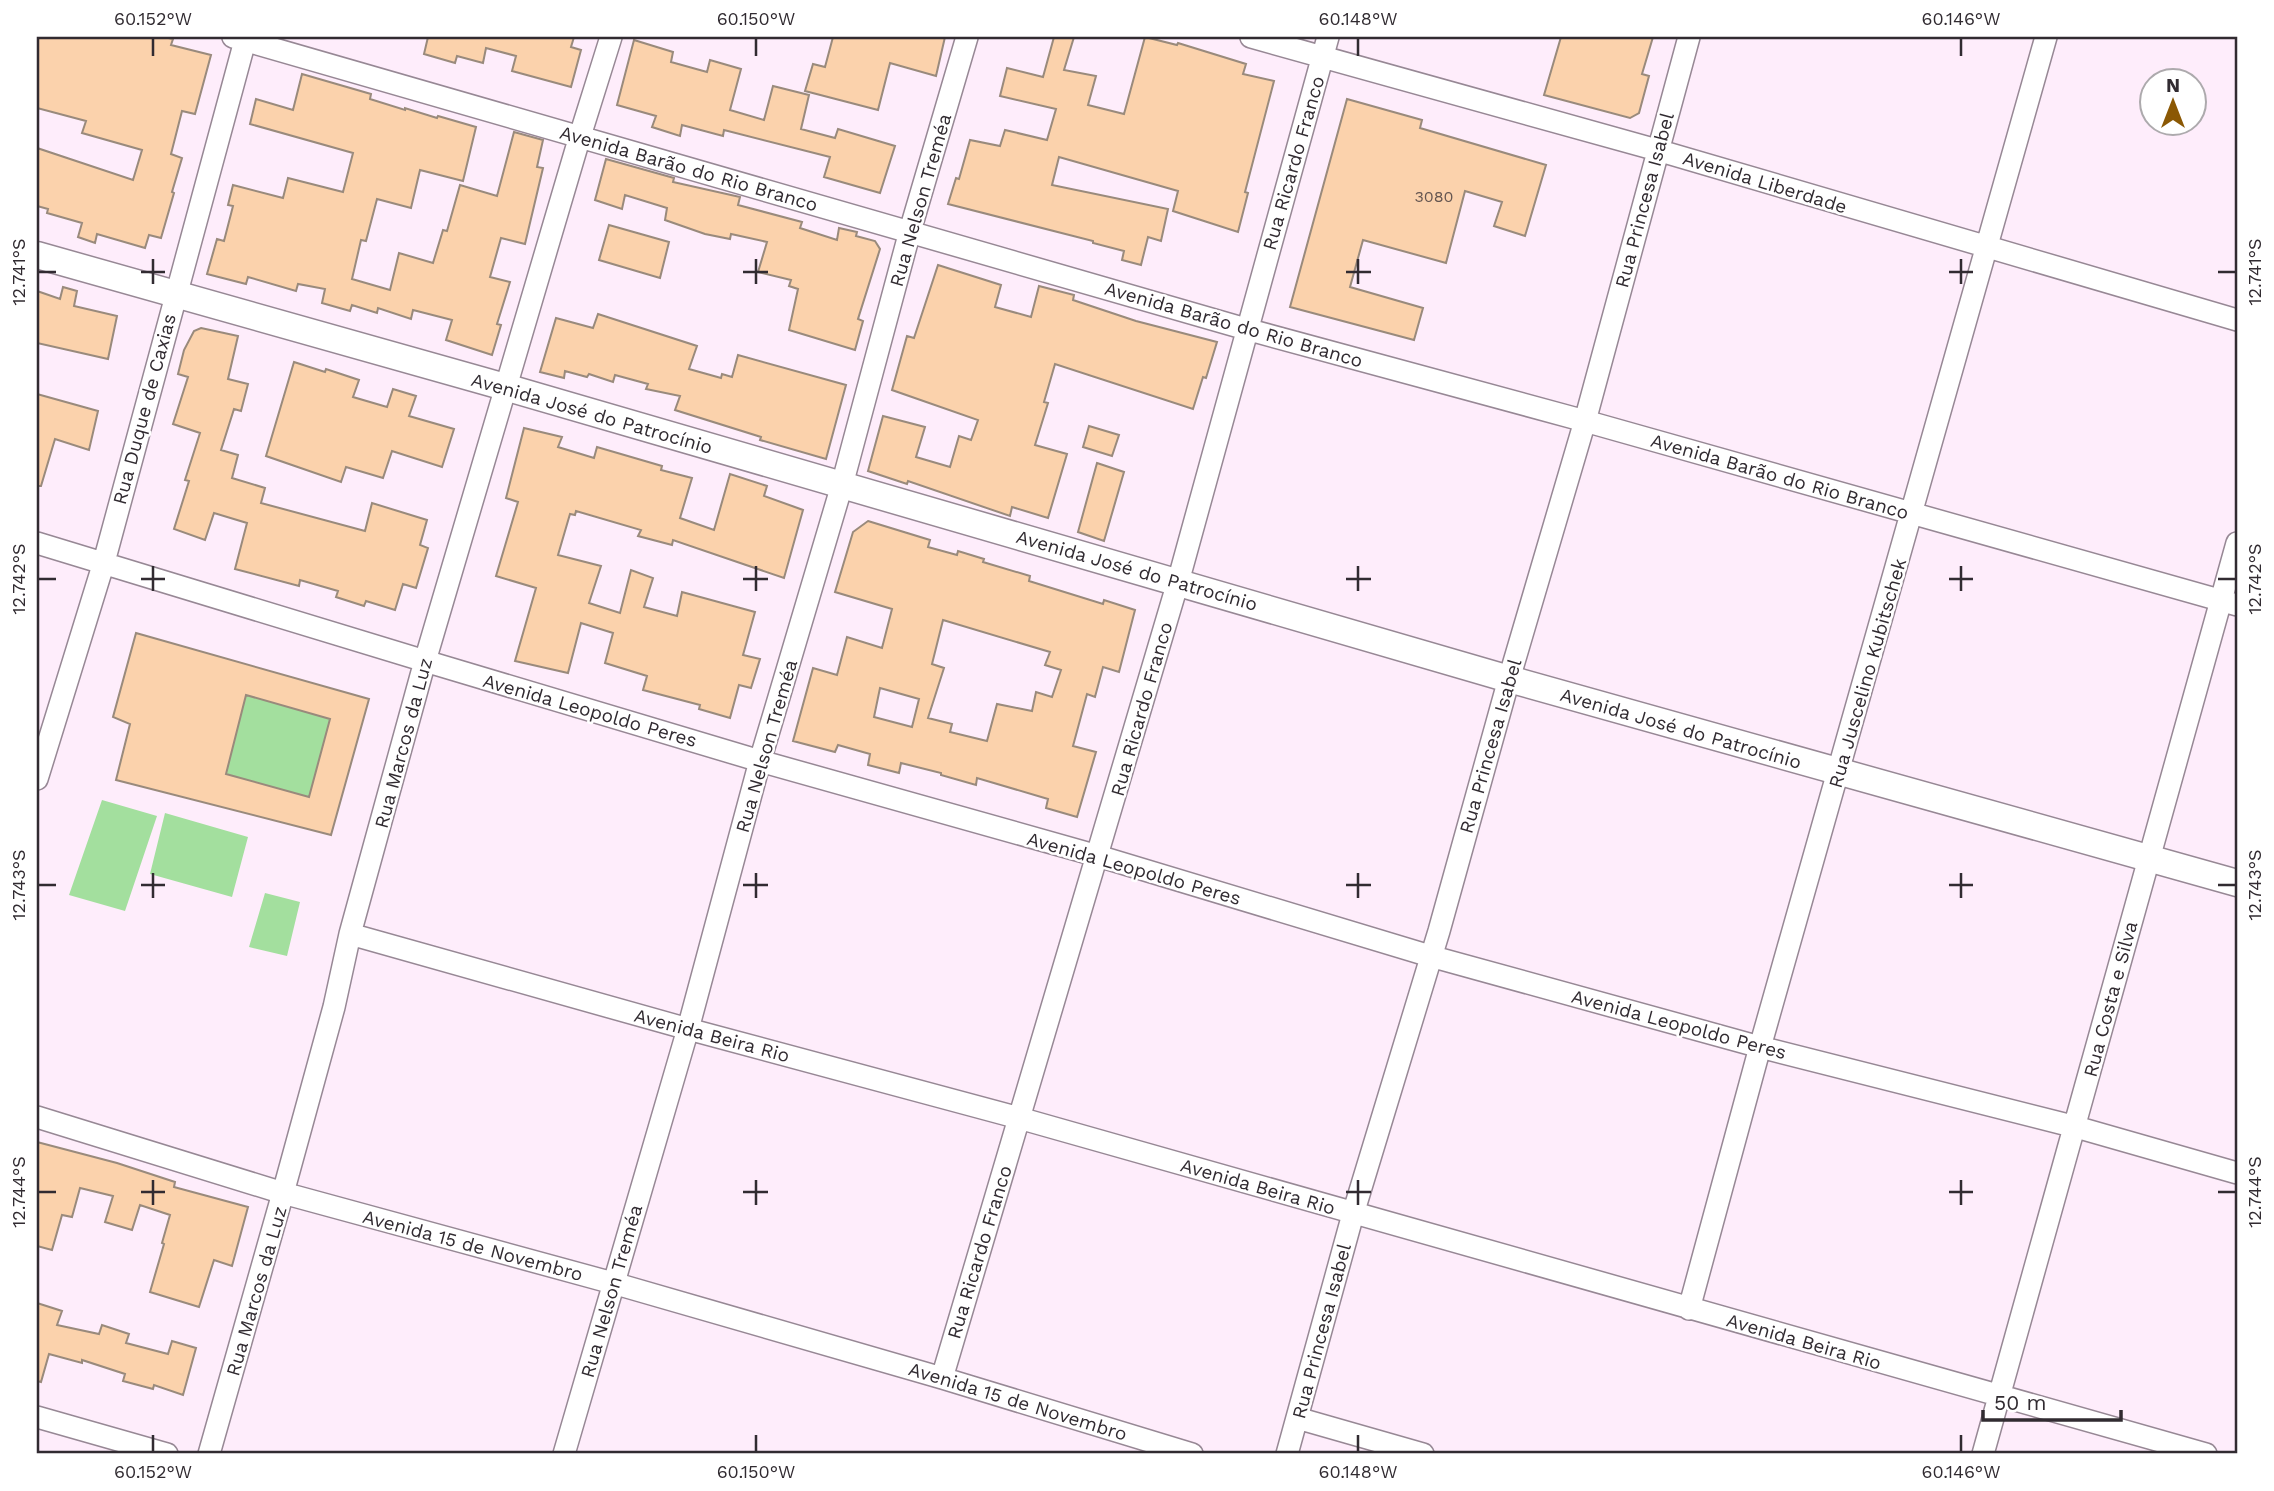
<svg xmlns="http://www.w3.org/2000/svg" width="2274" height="1491" font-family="'Work Sans',sans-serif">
  <rect width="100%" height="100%" fill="#feedfb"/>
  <!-- green -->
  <path fill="#a3df9e" d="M246,695l84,24 -21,78 -83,-23z
    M102,800l55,16 -32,95 -56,-16z
    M165,813l83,24 -16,60 -82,-23z
    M265,893l35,9 -13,54 -38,-9z"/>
  <!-- building -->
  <path fill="#fbd2ac" stroke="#998a7c" stroke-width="2" fill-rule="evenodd" d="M37,37h127l9,2 -2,6 40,10 -16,59 -13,-3 -11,43 11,4 -10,34 2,1 -13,45 -12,-3 -4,13 -48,-14 -2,9 -17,-6 4,-14 -35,-10 1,-4 -11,-3v-58l96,32 9,-30 -60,-17 4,-12 -49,-13z
    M428,37h146l-3,10 10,3 -10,37 -59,-16 4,-15 -30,-8 -3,15 -26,-7 -2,7 -31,-9z
    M833,37h112l-9,39 -46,-13 -12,47 -73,-19 8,-27 12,3z
    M1054,37h20l-10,33 32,6 -8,29 36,9 21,-77 32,8 1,-2 68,21 -3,10 31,7 -29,111 3,1 -10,39 -65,-21 5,-20 -119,-34 -7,28 116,24 -7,32 -13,-4 -7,28 -19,-5 2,-9 -31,-8v-2l-145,-37 8,-26 3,1 11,-39 30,6 5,-16 42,10 9,-31 -56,-13 7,-28 36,9z
    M1561,37h92l-11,37 7,2 -10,37 -9,5 -86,-23z
    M634,40l39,12 -2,10 36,10 3,-12 31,9 -11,41 34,10 9,-34 36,9 -8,34 34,9 3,-9 57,17 -15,47 -56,-16 6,-20 -106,-27 -1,6 -41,-11 -2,11 -28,-9 4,-11 -39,-11z
    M302,74l69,20 -1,5 35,11v-2l32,10 1,-2 38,11 -13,54 -43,-11 -9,38 -34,-9 -11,42 -5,-1 -9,39 38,11 9,-37 34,10 10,-33 4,1 13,-46 37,11 17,-64 29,8 -6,27 6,1 -18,76 -24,-6 -11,39 20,5 -13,42 4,1 -9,30 -46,-15 6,-20 -39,-10 -2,9 -33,-11 -1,5 -25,-8 -2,6 -28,-8 3,-14 -27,-5 -2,7 -48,-14 -2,7 -39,-10 10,-35 7,2 9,-35 -5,-1 5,-20 50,13 5,-20 55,14 10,-39 -103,-29 6,-25 37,11z
    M1347,99l75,21 -2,8 126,37 -21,71 -31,-10 8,-24 -37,-11 -19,72 -83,-23 -13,47 73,21 -9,32 -124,-33z
    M606,159l68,19 -1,4 67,15 -2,8 64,17 -2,6 37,12 2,-12 18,4 -1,4 19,5 5,8 -22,70 5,2 -8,29 -66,-20 9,-41 -9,-3 2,-6 -33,-8 9,-30 -36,-8 -1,5 -25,-5 -40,-14 2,-12 -42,-13 -3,14 -27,-9z
    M609,225l60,17 -9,36 -61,-18z
    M938,265l63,20 -6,22 36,10 8,-31 35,9 -1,5 63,21 81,21 -11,36 -3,-1 -10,32 -138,-45 -11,38 4,1 -13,42 32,9 -19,64 -36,-11 -2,9 -102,-35 -1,3 -39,-13 15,-55 42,11 -9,30 34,10 9,-31 12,4 7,-20 -86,-30 15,-54 7,2z
    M63,287l14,4 -3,15 43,10 -9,43 -71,-16v-52l23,8z
    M598,314l99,32 -8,23 32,9 1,-4 10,3 6,-22 108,30 -20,74 -66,-19 1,-3 -86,-27 5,-14 -34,-7 2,-5 -33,-9 -2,7 -24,-8 -2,3 -22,-6 -1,7 -24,-6 16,-54 37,10z
    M201,328l37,8 -10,43 20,5 -7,27 -7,-2 -13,41 17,5 -6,23 33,10 -4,15 104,28 7,-28 55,17 -7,25 8,3 -12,40 -13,-4 -8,26 -29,-9 -2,5 -28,-9 2,-6 -38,-11 -1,6 -64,-17 12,-46 -33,-10 -9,27 -31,-11 15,-48 -4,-1 15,-47 -27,-9 15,-47 -10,-3 6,-24 10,-19z
    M294,362l31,10 1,-3 33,11 -6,17 34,10 6,-18 23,7 -7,20 45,13 -12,38 -50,-16 -9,27 -37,-11 -5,15 -75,-26z
    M37,394l61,17 -9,39 -34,-11 -14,47h-4z
    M1089,426l30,9 -7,21 -29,-9z
    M524,428l38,9 -4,10 36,11 3,-11 65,19 -1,4 31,8 -12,40 34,12 16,-56 37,12 -3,10 39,14 -19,68 -111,-38 -1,5 -34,-9 3,-6 -65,-19 -1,4 -5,-1 -12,41 43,11 -12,37 31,10 11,-43 22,8 -9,29 33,9 5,-24 73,20 -12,43 17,4 -9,29 -12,-3 -9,33 -31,-9 1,-4 -57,-15 4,-14 -42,-13 8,-30 -32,-10 -13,50 -53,-12 21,-73 -40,-12 22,-74 -12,-4z
    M1097,463l27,9 -20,69 -26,-9z
    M868,521l62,19 -2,7 29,8 1,-4 26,8 -1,3 47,14 -1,5 74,23 1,-4 31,10 -16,62 -16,-5 -8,30 -8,-3 -14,52 23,6 -19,65 -31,-9 2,-9 -71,-21 -1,7 -35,-10v-2l-40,-10 -2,10 -31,-8 2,-11 -32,-9 -3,7 -42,-11 20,-73 24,7 10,-38 35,11 10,-39 -57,-17 18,-60zM943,620l107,32 -5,13 16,5 -9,27 -16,-5 -4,19 -35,-7 -10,37 -37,-9 2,-8 -24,-6 16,-50 -12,-4zM880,688l39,11 -7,28 -38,-10z
    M136,633l233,66 -38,136 -215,-55 14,-56 -17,-7zM246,695l84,24 -21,78 -83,-23z
    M37,1142l80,21 58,19 -1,5 74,20 -16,59 -18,-6 -15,47 -49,-15 14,-48 -2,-1 8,-28 -30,-10 -8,25 -27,-8 8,-26 -33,-8 -8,29 -10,-2 -10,35 -15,-4z
    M37,1303l25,8 -5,14 42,9 3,-9 27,9 -3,9 42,11 4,-13 24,7 -13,47 -29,-10 -1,4 -30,-8 2,-7 -43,-14v3l-33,-9 -8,28 -4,-1z"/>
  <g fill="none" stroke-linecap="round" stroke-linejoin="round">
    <!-- minor casing -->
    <g stroke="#978895" stroke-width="24">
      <path id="minor" d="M233,37l1013,292 339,92 652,184
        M1251,37l406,113 580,170
        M37,543l388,118 335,100 338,95 332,100 330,91 316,80 161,46
        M37,779l67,-217 142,-525
        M350,934l338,95 331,89 1187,336
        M37,1117l246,76 330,90 329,95 250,76
        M1689,1309l71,-262 286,-1010
        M942,1378l236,-796 150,-545
        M37,1417l130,37
        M1297,1418l126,36
        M209,1454l74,-261 51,-186 16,-73 75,-273 155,-525 31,-99
        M564,1454l124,-425 72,-268 82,-276 68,-254 57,-194
        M1287,1454l66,-240 86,-283 70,-252 76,-258 104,-384
        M1983,1454l254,-911"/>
    </g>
    <!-- tertiary casing -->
    <g stroke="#978895" stroke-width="29">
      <path id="tertiary" d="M37,255l468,132 1004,292 728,204"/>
    </g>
    <!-- minor -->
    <use href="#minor" stroke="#fff" stroke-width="21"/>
    <!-- tertiary -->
    <use href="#tertiary" stroke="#fff" stroke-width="26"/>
  </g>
  <!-- ticks -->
  <path fill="none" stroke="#312b31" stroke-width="2.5" d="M153,38v18M756,38v18M1358,38v18M1961,38v18M153,259v25M756,259v25M1358,259v25M1961,259v25M38,272h18M141,272h24M743,272h25M1346,272h25M1949,272h24M2218,272h18M153,566v25M756,566v25M1358,566v25M1961,566v25M38,579h18M141,579h24M743,579h25M1346,579h25M1949,579h24M2218,579h18M153,873v25M756,873v25M1358,873v25M1961,873v25M38,885h18M141,885h24M743,885h25M1346,885h25M1949,885h24M2218,885h18M153,1180v25M756,1180v25M1358,1180v25M1961,1180v25M38,1192h18M141,1192h24M743,1192h25M1346,1192h25M1949,1192h24M2218,1192h18M153,1435v17M756,1435v17M1358,1435v17M1961,1435v17"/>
  <g text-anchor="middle" stroke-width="5" stroke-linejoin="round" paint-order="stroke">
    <!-- number labels -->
    <g font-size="16" fill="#645550">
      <text x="1434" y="202">3080</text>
    </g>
    <!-- street labels -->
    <g font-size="19" fill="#312b31" stroke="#fff">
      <text transform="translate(1293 163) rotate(-74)" y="7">Rua Ricardo Franco</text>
      <text transform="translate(689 168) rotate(16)" y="7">Avenida Barão do Rio Branco</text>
      <text transform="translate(1765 182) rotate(17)" y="7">Avenida Liberdade</text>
      <text transform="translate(920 200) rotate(-74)" y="7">Rua Nelson Treméa</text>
      <text transform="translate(1644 200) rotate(-75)" y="7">Rua Princesa Isabel</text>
      <text transform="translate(1234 324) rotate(16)" y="7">Avenida Barão do Rio Branco</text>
      <text transform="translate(144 409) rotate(-75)" y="7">Rua Duque de Caxias</text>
      <text transform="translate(592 413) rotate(16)" y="7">Avenida José do Patrocínio</text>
      <text transform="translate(1780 476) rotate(16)" y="7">Avenida Barão do Rio Branco</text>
      <text transform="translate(1137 570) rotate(16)" y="7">Avenida José do Patrocínio</text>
      <text transform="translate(1867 673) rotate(-74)" y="7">Rua Juscelino Kubitschek</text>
      <text transform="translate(1141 709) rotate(-74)" y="7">Rua Ricardo Franco</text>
      <text transform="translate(590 710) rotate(16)" y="7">Avenida Leopoldo Peres</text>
      <text transform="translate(1681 728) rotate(16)" y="7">Avenida José do Patrocínio</text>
      <text transform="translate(403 743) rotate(-75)" y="7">Rua Marcos da Luz</text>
      <text transform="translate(766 746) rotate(-74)" y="7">Rua Nelson Treméa</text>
      <text transform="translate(1490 746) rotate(-74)" y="7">Rua Princesa Isabel</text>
      <text transform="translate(1134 868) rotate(16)" y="7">Avenida Leopoldo Peres</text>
      <text transform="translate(2110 999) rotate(-75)" y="7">Rua Costa e Silva</text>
      <text transform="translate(1679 1024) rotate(15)" y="7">Avenida Leopoldo Peres</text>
      <text transform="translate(712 1035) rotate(15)" y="7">Avenida Beira Rio</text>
      <text transform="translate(1258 1186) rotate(16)" y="7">Avenida Beira Rio</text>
      <text transform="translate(473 1245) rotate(15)" y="7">Avenida 15 de Novembro</text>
      <text transform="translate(979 1252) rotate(-73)" y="7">Rua Ricardo Franco</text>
      <text transform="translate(256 1291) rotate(-74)" y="7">Rua Marcos da Luz</text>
      <text transform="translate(611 1291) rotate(-74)" y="7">Rua Nelson Treméa</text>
      <text transform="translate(1321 1331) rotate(-75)" y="7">Rua Princesa Isabel</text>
      <text transform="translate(1804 1341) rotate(16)" y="7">Avenida Beira Rio</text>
      <text transform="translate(1018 1401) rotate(17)" y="7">Avenida 15 de Novembro</text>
    </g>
  </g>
  <!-- border -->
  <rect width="2274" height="1491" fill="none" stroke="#ffffff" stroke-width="77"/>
  <!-- north arrow -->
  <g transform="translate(2173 102)"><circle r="33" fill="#ffffff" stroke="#adaaad" stroke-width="2"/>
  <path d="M0-5L12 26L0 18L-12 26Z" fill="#8b5804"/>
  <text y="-10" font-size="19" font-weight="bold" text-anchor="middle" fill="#312b31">N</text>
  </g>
  <!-- scale -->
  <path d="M1983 1410v10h138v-10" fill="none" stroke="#312b31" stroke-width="3.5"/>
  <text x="1994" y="1410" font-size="21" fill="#312b31" stroke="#ffffff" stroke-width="5" paint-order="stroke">50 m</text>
  <rect x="38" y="38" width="2198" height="1414" fill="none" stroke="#312b31" stroke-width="2.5"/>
  <g font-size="18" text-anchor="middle" fill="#312b31">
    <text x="153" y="25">60.152°W</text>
    <text x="756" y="25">60.150°W</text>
    <text x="1358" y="25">60.148°W</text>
    <text x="1961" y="25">60.146°W</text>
    <text transform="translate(19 272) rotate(-90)" y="6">12.741°S</text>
    <text transform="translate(2255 272) rotate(-90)" y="6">12.741°S</text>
    <text transform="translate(19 579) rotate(-90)" y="6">12.742°S</text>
    <text transform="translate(2255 579) rotate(-90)" y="6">12.742°S</text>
    <text transform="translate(19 885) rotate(-90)" y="6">12.743°S</text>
    <text transform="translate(2255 885) rotate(-90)" y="6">12.743°S</text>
    <text transform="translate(19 1192) rotate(-90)" y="6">12.744°S</text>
    <text transform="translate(2255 1192) rotate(-90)" y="6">12.744°S</text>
    <text x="153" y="1478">60.152°W</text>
    <text x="756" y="1478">60.150°W</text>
    <text x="1358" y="1478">60.148°W</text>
    <text x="1961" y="1478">60.146°W</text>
  </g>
</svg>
